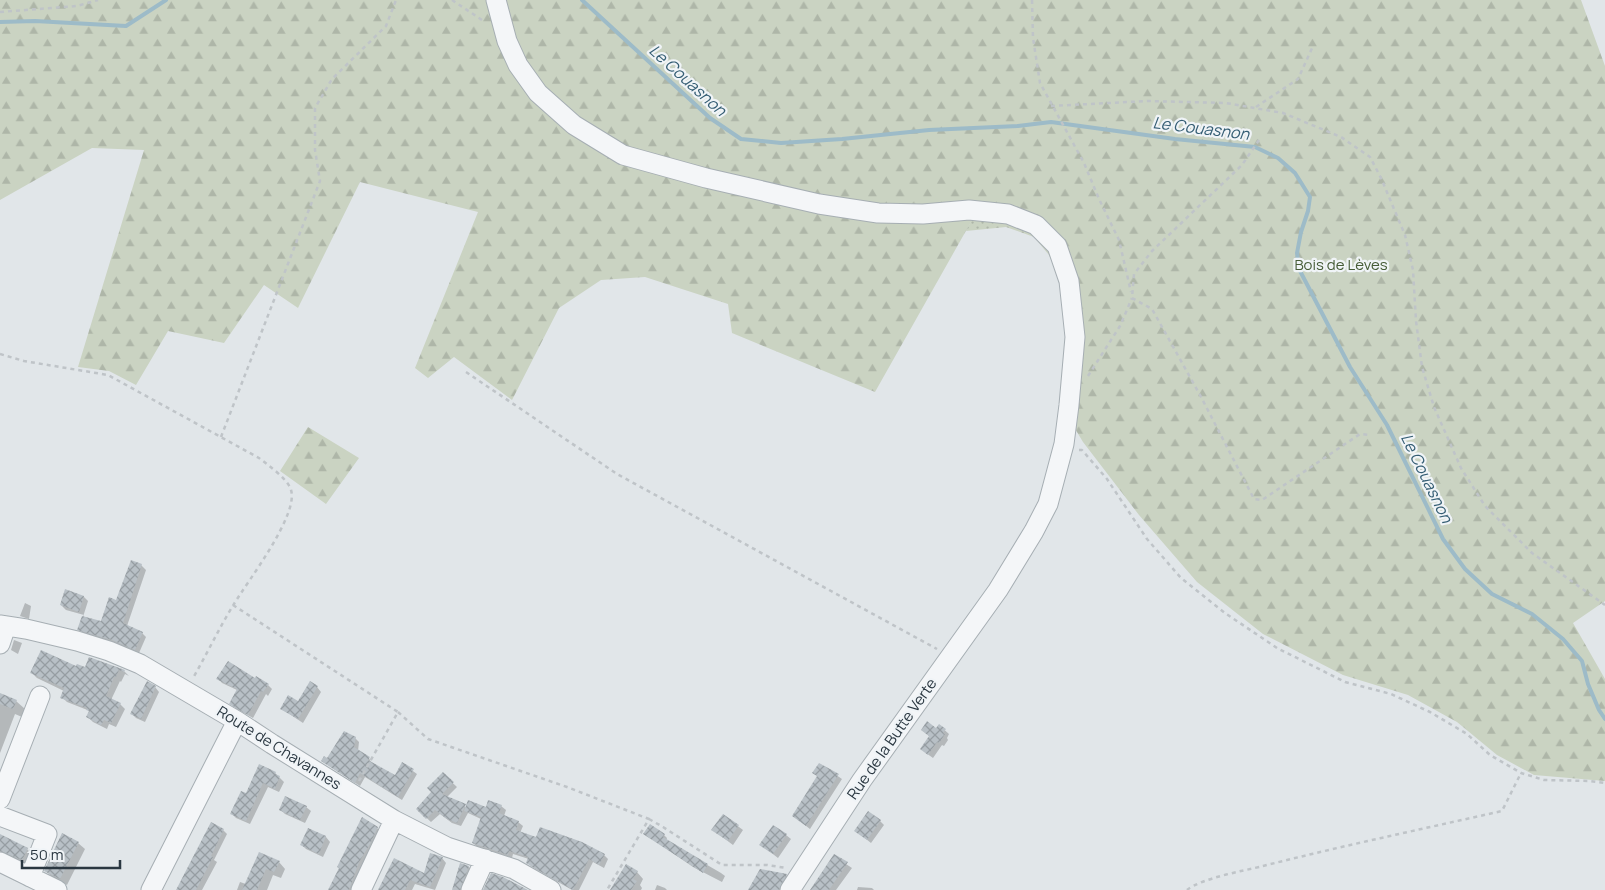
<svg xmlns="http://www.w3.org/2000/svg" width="1605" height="890" font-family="Manrope,sans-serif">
  <defs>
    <pattern id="grass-dots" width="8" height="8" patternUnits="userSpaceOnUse" patternTransform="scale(1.25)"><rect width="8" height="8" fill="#cad3c2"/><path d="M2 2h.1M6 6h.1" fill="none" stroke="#aeb6a8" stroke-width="1.8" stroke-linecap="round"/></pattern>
    <pattern id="forest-firs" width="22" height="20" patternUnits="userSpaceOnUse" patternTransform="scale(1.25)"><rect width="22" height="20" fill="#cad3c2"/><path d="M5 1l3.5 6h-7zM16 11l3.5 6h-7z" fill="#aeb6a8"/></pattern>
    <pattern id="building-cross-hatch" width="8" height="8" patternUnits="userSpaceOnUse" patternTransform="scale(1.25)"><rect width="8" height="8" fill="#b8c0c6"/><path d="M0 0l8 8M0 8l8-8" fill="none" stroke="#969da2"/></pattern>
  </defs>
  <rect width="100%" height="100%" fill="#e1e6e9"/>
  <!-- grass -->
  <path fill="url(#grass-dots)" d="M973,217l27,1 33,13 20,20 11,36 -15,-32 -15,-18 -28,-10 -40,4z"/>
  <!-- forest -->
  <path fill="url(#forest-firs)" d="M0,0h1581l24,66v535l-32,22 32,56v102l-71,-6 -37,-20 -40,-33 -49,-27 -65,-20 -80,-41 -66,-52 -58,-67 -56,-73 -12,-20 -6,-179 -85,-37 -105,186 -143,-59 -4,-29 -83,-27 -44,3 -42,28 -47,92 -58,-43 -26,21 -13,-10 63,-156 -118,-30 -62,126 -34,-23 -40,58 -56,-12 -32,54 -27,-14 -31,-4 66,-217 -52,-2 -92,52z
    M308,427l51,31 -33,46 -46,-33z"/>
  <!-- shadow -->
  <path fill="#0003" d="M141,565l5,5 -19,56 15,7 4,4 -7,16 -21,-9 -35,-11 -4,-4 5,-14 -18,-5 -5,-5 5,-14 18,6 4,4 -5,16 18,6z
    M25,603l6,3 -2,13 -9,-3z
    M14,640l8,3 -4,11 -7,-4z
    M90,658l34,13 5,5 -4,-2 -4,8 -1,-1 -9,19 9,4 5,5 -9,18 -7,-3 -2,5 -14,-7 -5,-5 2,-6 -23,-9 -5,-5 2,-6 -27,-13 -5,-5 54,-5z
    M218,678l38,2 12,5 4,4 -4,7 -2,-2 -13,24 -18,-10 2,-18 -15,-7z
    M155,687l4,5 -14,30 -9,-4 -4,-4z
    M317,687l4,5 -18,31 -21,-14 16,-7z
    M0,694l16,7 9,8 -3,8 -7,-3 -15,39z
    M939,725l10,9 -2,4 1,2 -4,6 -2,-1 -9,13 -7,-5 4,-16 -8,-7 14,-1z
    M355,738l4,4 -1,9 11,7 3,6 23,13 8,-13 14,10 -15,26 -37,-23 -5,9 -38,-25 5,-2z
    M820,764l22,15 -32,50 -17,-13 25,-39z
    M275,773l9,9 -5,10 -11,-5 -18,37 -14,-6 -4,-4 15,-19z
    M443,774l14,13 -10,10 20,11h20l14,-2 5,4 -2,6 14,6 5,4 -3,7 17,6 67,16 4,4 -4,9 -11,-6 -14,28h-7l-40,-23 -4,-4 1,-4 -16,-5 -1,4 -35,-11 -4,-4 8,-24 -13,-6 -7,13 -9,-3 -12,-9 -9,8 -14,-13 16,-17z
    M306,807l5,4 -6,12 -20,-9 -5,-5z
    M723,815l20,15 -10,15 -20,-15z
    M880,821l4,4 -13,18 -15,-12z
    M377,828l4,5 -26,57h-25z
    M223,830l4,4 -13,26 3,2 -15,28h-24z
    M309,830l17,7 4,5 -7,15 -17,-8 -4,-4z
    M645,834l19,1 3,3 -1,3 55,32 4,3 -3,6 -29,-15z
    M786,835l5,4 -13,19 -17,-13z
    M0,836l27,13 8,9 -5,10 -30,-9z
    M78,843l7,6 -18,36 -14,-7 -7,-7z
    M260,853l19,9 6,7 -4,9 -8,-3 -6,15h-30l3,-8 6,2z
    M834,856l18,12 -16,22h-24z
    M442,858l4,5 -11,27 -20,-6 -3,6h-33l45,-15z
    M461,865l8,2 3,4 -8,19h-11z
    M637,872l6,7 -3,6 2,3 -1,2h-29z
    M786,875l7,7 -6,8h-38z
    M657,885l8,3 2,2h-12z
    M858,887l14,1 2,2h-17z"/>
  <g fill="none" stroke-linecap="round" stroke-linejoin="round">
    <!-- stream -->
    <path stroke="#9dbbc8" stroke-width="4" d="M582,0l128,118 31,21 40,4 61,-4 87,-9 89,-4 33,-4 124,17 80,8 23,11 17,15 15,24 -2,14 -7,21 -4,21 2,16 51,98 37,58 56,114 22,30 27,25 40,20 31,25 19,22 6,23 11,26 6,9
      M0,22l35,-1 91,5 40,-26"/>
  </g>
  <!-- building -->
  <path fill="url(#building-cross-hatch)" d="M131,560l11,4 -19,59 20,9 -8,18 -23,-10 -35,-10 5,-14 19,5 8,-24 7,3z
    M65,589l19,7 -5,16 -19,-7z
    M41,650l35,16 1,-2 8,3 4,-10 36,13 -1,2 -5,-2 -3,7h-2l-8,19 15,7 -10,20 -7,-3 -3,5 -15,-8 3,-6 -3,-1 1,-2 -27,-10 4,-10 -34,-15z
    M228,661l27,17 1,-2 13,8 -6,8 -2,-1 -13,24 -19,-11 8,-15 -21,-10z
    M147,681l9,5 -15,33 -11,-5z
    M310,681l8,5 -20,33 -18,-10 8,-14 10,6z
    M0,693l17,7 -4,9 -13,-5z
    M927,721l9,7 3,-4 7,5 -3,4 2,1 -6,9 -2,-1 -9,13 -8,-6 9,-13 -8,-6z
    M344,731l12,6 -2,10 16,10 -2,3 27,15 7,-13 12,7 -16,28 -38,-24 -5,10 -34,-22 3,-5 3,2z
    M819,763l20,11 -33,52 -14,-10 25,-40 -5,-3z
    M259,764l17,8 -1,2 5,2 -5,13 -12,-6 -17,38 -16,-7 11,-23 5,2z
    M443,772l11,10 -12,12 24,10 -9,19 -10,-4 -12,-9 -9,9 -10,-10 15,-17 -4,-4z
    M285,796l22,10 -7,14 -21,-10z
    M468,800l18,7 2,-7 14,5 -3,8 20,8 -3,9 20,7 4,-10 42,15 23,12 -6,11 -10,-6 -16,31 -47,-27 2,-6 -19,-6 -1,4 -36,-12 9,-26 -17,-6z
    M868,811l13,9 -14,20 -13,-9z
    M723,814l16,11 -11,16 -17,-11z
    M362,817l16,10 -8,17 -11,18 -10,28h-21l11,-22 -2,-1z
    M211,822l13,7 -13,27 2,1 -17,33h-20z
    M650,824l15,10 -2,3 45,27 -5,9 -60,-39z
    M773,825l14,9 -14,20 -14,-9z
    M308,828l18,8 -7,18 -19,-9z
    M62,833l17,9 -19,37 -16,-8z
    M0,834l28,14 -6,12 -22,-9z
    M259,852l21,9 -6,11 -8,-3 -9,21h-15z
    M430,853l13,4 -13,30 -20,-7 -5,10h-27l16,-32 30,15z
    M834,854l14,8 -19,28h-19z
    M460,863l9,3 -9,24h-8z
    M626,864l12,7 -5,8 4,2 -6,9h-21z
    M760,869l27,5 -8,16h-31z
    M491,873l12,4 25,13h-45z"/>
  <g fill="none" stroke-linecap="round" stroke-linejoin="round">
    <!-- minor casing -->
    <g stroke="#a6aeb3" stroke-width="21">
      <path id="minor" d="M496,0l11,41 11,24 20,28 36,32 49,30 83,23 113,26 59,9 45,1 46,-4 39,4 28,11 21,21 12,35 6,56 -6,68 -5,39 -16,60 -14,27 -36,59 -136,190 -72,110
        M0,625l26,4 51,12 32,10 31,13 97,57 35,23 122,76 53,27 67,22 37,21
        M0,644l6,-18
        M0,799l40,-103
        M0,816l47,18 -17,43
        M0,862l57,28
        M151,890l86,-169
        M361,890l33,-70
        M471,890l14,-31"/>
    </g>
    <!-- path -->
    <path stroke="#bfc4c8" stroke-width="2.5" stroke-dasharray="4 4" stroke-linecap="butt" d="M452,0l33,22
      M1032,0l1,38 7,45 44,80 15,36 20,41 12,52
      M0,12l77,-6 21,-6
      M1051,106l96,-5 79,2 57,10 58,24 29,20 11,21 24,57 8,35 3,51 6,46 12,40 27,61 24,38 47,47 73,52
      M1256,107l42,-28 15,-33
      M1259,140l-17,25 -90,86 -18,23 -2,24 20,11 48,86 54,104 8,1 98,-66 11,1
      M0,354l24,7 84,14 151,83c9,7 29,21 32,32 8,25 -44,92 -57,114 -15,24 -27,50 -41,74
      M466,372l151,102 320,175
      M1088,376l32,-50 12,-28
      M221,437l99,-256 -5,-31v-42l17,-29 54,-53 10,-26
      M1079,450h3l25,29 40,60 34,39 44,35 52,35 68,34 46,12 39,18 37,22 23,21 31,18 23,7 45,1 16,2
      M233,605l165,107 -39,69
      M398,712l30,27 139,48 82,32 -42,71
      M649,819l14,8 59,38h45l19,3
      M1187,890c15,-12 56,-19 76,-24 79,-20 159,-37 239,-55l19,-38"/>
    <!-- minor -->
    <use href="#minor" stroke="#f4f6f8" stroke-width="19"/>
  </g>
  <g text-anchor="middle" stroke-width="4.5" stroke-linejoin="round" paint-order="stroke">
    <!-- park labels -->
    <g font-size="15" fill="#465c37" stroke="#f0f4f7">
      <text x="1341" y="270">Bois de Lèves</text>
    </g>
    <!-- street labels -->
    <g font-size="15" fill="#2a3741" stroke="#f0f4f7">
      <text transform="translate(892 739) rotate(-55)" y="5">Rue de la Butte Verte</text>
      <text transform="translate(279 748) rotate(32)" y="5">Route de Chavannes</text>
    </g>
    <!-- water labels -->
    <g font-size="16" font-style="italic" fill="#355e74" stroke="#f0f4f7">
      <text transform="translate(688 80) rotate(42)" y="6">Le Couasnon</text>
      <text transform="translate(1201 128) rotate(7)" y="6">Le Couasnon</text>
      <text transform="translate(1427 478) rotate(64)" y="6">Le Couasnon</text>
    </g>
  </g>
  <!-- scale -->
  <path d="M22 860v8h98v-8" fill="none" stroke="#2a3741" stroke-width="2.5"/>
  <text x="30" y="860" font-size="15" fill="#2a3741" stroke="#f0f4f7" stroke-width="4" paint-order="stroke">50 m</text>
</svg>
